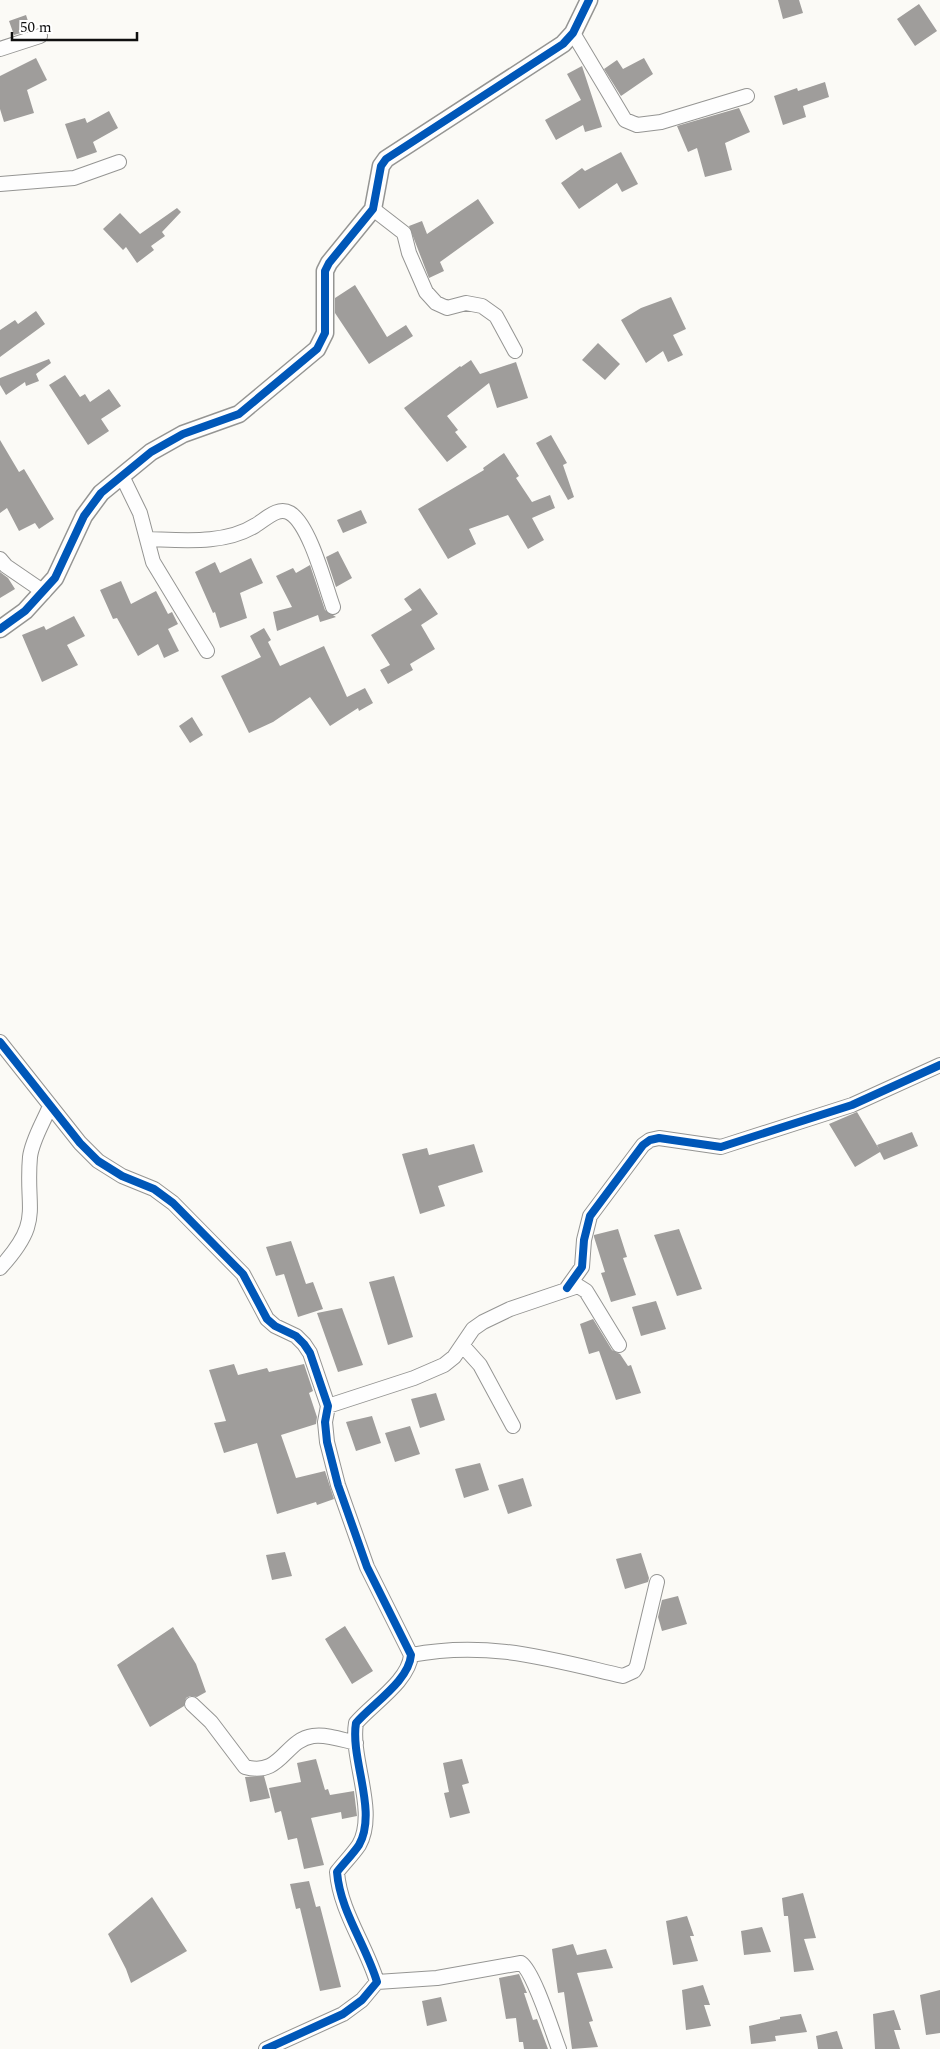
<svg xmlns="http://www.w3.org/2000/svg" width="940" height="2049" font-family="Spectral,serif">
  <rect width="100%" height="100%" fill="#fbfaf6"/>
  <!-- building -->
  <path fill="#9f9d9b" d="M778,0h21l4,13 -20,6z
    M919,4l18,27 -22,15 -18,-27z
    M26,15l5,15 -17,5 -5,-14z
    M36,58l11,22 -20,10 7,23 -30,9 -4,-13v-33z
    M644,58l9,16 -32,22 -17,-27 13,-9 6,9z
    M582,66l20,61 -17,5 -2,-7 -27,15 -11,-20 36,-20 -14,-26z
    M825,82l4,15 -26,9 3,11 -23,8 -9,-29 23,-8 1,3z
    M739,108l11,24 -25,11 7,27 -27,7 -8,-29 -9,4 -11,-26z
    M109,111l9,17 -25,14 4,10 -20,7 -12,-35 20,-6 2,5z
    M621,152l17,32 -16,8 -5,-9 -38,26 -18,-26 21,-15 3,3z
    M478,199l16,24 -54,39 4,9 -15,7 -20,-52 13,-5 5,13z
    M177,208l4,4 -19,20 3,4 -14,10 3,4 -17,13 -11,-16 -3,3 -20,-21 17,-16 20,21z
    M355,285l32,52 19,-12 7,11 -44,28 -34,-51v-15z
    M671,297l15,32 -13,6 10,20 -15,7 -5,-11 -17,12 -25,-43 20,-12z
    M36,311l9,13 -45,33v-27l15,-10 3,4z
    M598,343l22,21 -15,16 -23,-20z
    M49,359l2,4 -15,11 3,7 -13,5 -1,-4 -19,13 -6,-10v-7z
    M471,360l9,14 36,-12 12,36 -31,10 -8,-25 -42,33 11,14 -3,2 12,15 -20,15 -43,-54 56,-42 1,1z
    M65,375l15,22 5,-3 5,8 19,-13 12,17 -20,13 8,12 -21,14 -39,-60z
    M551,435l16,28 -4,2 11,32 -6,3 -32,-57z
    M0,440l19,32 5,-3 30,50 -15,10 -4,-6 -16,8 -12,-23 -7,5z
    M504,453l15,23 -3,2 16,24 18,-7 5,13 -23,10 12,22 -16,9 -20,-34 -39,14 7,15 -28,15 -30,-50 66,-39 -1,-2z
    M361,510l6,13 -24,10 -6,-13z
    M338,551l14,27 -16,9 -10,-30z
    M251,558l12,25 -23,10 7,25 -27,10 -5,-16 -2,1 -18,-41 20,-10 5,11z
    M310,565l15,45 11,7 -16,5 -2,-7 -41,16 -4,-19 19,-5 -16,-31 17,-8 3,5z
    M0,572l8,6 7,11 -15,9z
    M121,581l10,23 25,-13 12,23 4,-2 6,12 -10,5 11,22 -15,7 -6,-14 -20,12 -21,-38 -4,1 -13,-29z
    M420,588l18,26 -17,11 14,24 -25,15 3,6 -25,14 -8,-14 10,-5 -19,-30 41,-25 -8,-11z
    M74,616l11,20 -18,9 11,20 -36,17 -20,-47 22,-9 2,4z
    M264,628l7,12 -3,2 12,24 44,-20 23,51 18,-9 8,15 -14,8 -1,-3 -28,18 -20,-29 -37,25 -24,11 -28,-57 40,-19 -11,-21z
    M192,717l11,18 -13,8 -11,-17z
    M857,1112l22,37 -2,-4 35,-13 6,14 -34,14 -4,-8 -25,15 -26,-43z
    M474,1144l9,28 -45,14 7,20 -25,8 -18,-60 25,-6 2,7z
    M618,1229l9,28 -4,1 13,37 -25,7 -10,-29 4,-1 -11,-35v-2z
    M679,1229l23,60 -25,7 -23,-61z
    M291,1241l15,43 7,-2 10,27 -25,8 -14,-43 -8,2 -10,-29z
    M394,1276l19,61 -25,8 -19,-63z
    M656,1301l10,28 -25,7 -9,-29z
    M342,1308l21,57 -25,7 -21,-59z
    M593,1319l19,31 8,4 8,12 3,-1 10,28 -25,7 -17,-49 -10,3 -9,-30z
    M234,1364l4,11 29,-7 2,4 35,-8 9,27 -4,2 8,24 -1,7 -35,11 15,43 29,-7 9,28 -17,6 -1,-3 -39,12 -20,-71 -33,10 -10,-30 12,-2 -17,-51z
    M436,1393l9,27 -25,8 -9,-29z
    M372,1416l9,27 -25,8 -10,-29z
    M410,1426l10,28 -25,8 -10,-29z
    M480,1463l9,27 -25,8 -9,-29z
    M523,1478l9,28 -24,8 -10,-29z
    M285,1552l7,24 -20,4 -6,-25z
    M641,1553l8,25 -1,4 -23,7 -9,-30z
    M678,1596l9,28 -25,7 -4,-14 4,-17z
    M345,1626l28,45 -21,13 -27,-45z
    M173,1627l23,37 10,28 -9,5 -7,-1 -4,2 -2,8 -34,21 -33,-62z
    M316,1759l9,31 3,-1 2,6 24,-4 3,25 -15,3 -1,-7 -30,6 13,47 -20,4 -7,-31 -9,2 -7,-29 -6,2 -6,-25 32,-6 -4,-19z
    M462,1759l7,24 -7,2 8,28 -20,5 -6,-25 5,-1 -6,-29z
    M264,1776l6,22 -20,4 -5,-25z
    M309,1881l7,26 4,-1 21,81 -21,4 -20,-83 -4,1 -6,-25z
    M803,1893l13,45 -12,1 10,31 -20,2 -6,-56h-4l-2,-18z
    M152,1897l35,54 -56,32 -5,-14 -18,-35z
    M687,1916l7,20h-4l8,25 -25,4 -7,-44z
    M762,1927l9,25 -27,3 -3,-24z
    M573,1944l4,11 29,-6 7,19 -36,5 16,48 -4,1 9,25 -26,2 -8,-57 -6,1 -6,-44z
    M519,1974l8,19h-3l9,27 4,-1 11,30h-24l-1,-7h-4l-3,-24 -10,1 -7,-41z
    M703,1985l7,20h-6l7,21 -25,4 -4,-40z
    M940,1990v43l-14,2 -6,-40z
    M441,1997l6,24 -20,5 -5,-25z
    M894,2010l7,20h-7l6,19h-25l-2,-35z
    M801,2014l6,18 -32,4 1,5 -25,3 -2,-18 31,-7v-2z
    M837,2031l6,18h-25l-2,-13z"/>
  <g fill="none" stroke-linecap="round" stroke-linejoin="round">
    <!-- minor casing -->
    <g stroke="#959593" stroke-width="16">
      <path id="minor" d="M573,33l52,87 12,5 24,-3 86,-26
        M0,49l40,-13
        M0,184l74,-6 45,-16
        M373,209l31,24 5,20 17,39 10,11 11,5 19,-5 16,3 14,10 19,35
        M122,476l18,37 13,49 54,89
        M147,539c35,1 78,6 109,-14 10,-6 22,-19 34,-12 20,12 35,72 43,94
        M0,559l6,7 38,26
        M0,1042l80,101 18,18 24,15 32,13 19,14 70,71 24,45 8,7 21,10 8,8 6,9 18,53 -3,16 2,20 11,43 29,82 44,88c-2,26 -39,49 -55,68 -6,36 22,88 3,122 -6,9 -15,18 -22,27 3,39 29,73 40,110l-15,18 -19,14 -77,35
        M0,1268c44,-48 25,-57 30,-111 2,-17 14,-36 20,-51
        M567,1288l15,-21 2,-27 6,-24 53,-71 7,-5 9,-2 62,9 6,-2 125,-40 88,-40
        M463,1346l17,19 33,61
        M328,1406l86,-28 30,-13 10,-8 19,-28 10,-7 27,-13 68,-23 8,5 33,54
        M411,1655c77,-15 138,4 212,21l11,-5 3,-5 20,-84
        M192,1704l19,18 34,45c37,10 39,-27 68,-31 14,-2 30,4 43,7
        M377,1982l60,-4 84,-15c13,9 31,68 38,86"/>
    </g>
    <!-- tertiary casing -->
    <g stroke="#959593" stroke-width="19">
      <path id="tertiary" d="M0,629l25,-18 30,-33 29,-62 17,-23 50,-41 32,-18 56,-20 78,-65 8,-16v-62l4,-8 44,-54 8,-43 5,-7 177,-115 10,-11 16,-33"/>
    </g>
    <!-- minor -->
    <use href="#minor" stroke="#fefefe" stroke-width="14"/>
    <!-- tertiary -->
    <use href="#tertiary" stroke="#fefefe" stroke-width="16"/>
    <!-- cycleway casing -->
    <g stroke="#fff" stroke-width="11">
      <path id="cycleway" d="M0,629l25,-18 30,-33 29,-62 17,-23 50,-41 32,-18 56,-20 78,-65 8,-16v-62l4,-8 44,-54 8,-43 5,-7 177,-115 10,-11 16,-33
        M0,1042l80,101 18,18 24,15 32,13 19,14 70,71 24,45 8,7 21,10 8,8 6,9 18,53 -3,16 2,20 11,43 29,82 44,88c-2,26 -39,49 -55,68 -6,36 22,88 3,122 -6,9 -15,18 -22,27 3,39 29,73 40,110l-15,18 -19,14 -77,35
        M567,1288l15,-21 2,-27 6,-24 53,-71 7,-5 9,-2 62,9 6,-2 125,-40 88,-40"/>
    </g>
    <!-- cycleway -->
    <use href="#cycleway" stroke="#0057b8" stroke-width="8"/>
  </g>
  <!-- scale -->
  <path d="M12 32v8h125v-8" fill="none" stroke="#0f0f0f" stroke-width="2.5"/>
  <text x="20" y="32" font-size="15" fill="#0f0f0f" stroke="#ffffff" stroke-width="4" paint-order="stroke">50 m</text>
</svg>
